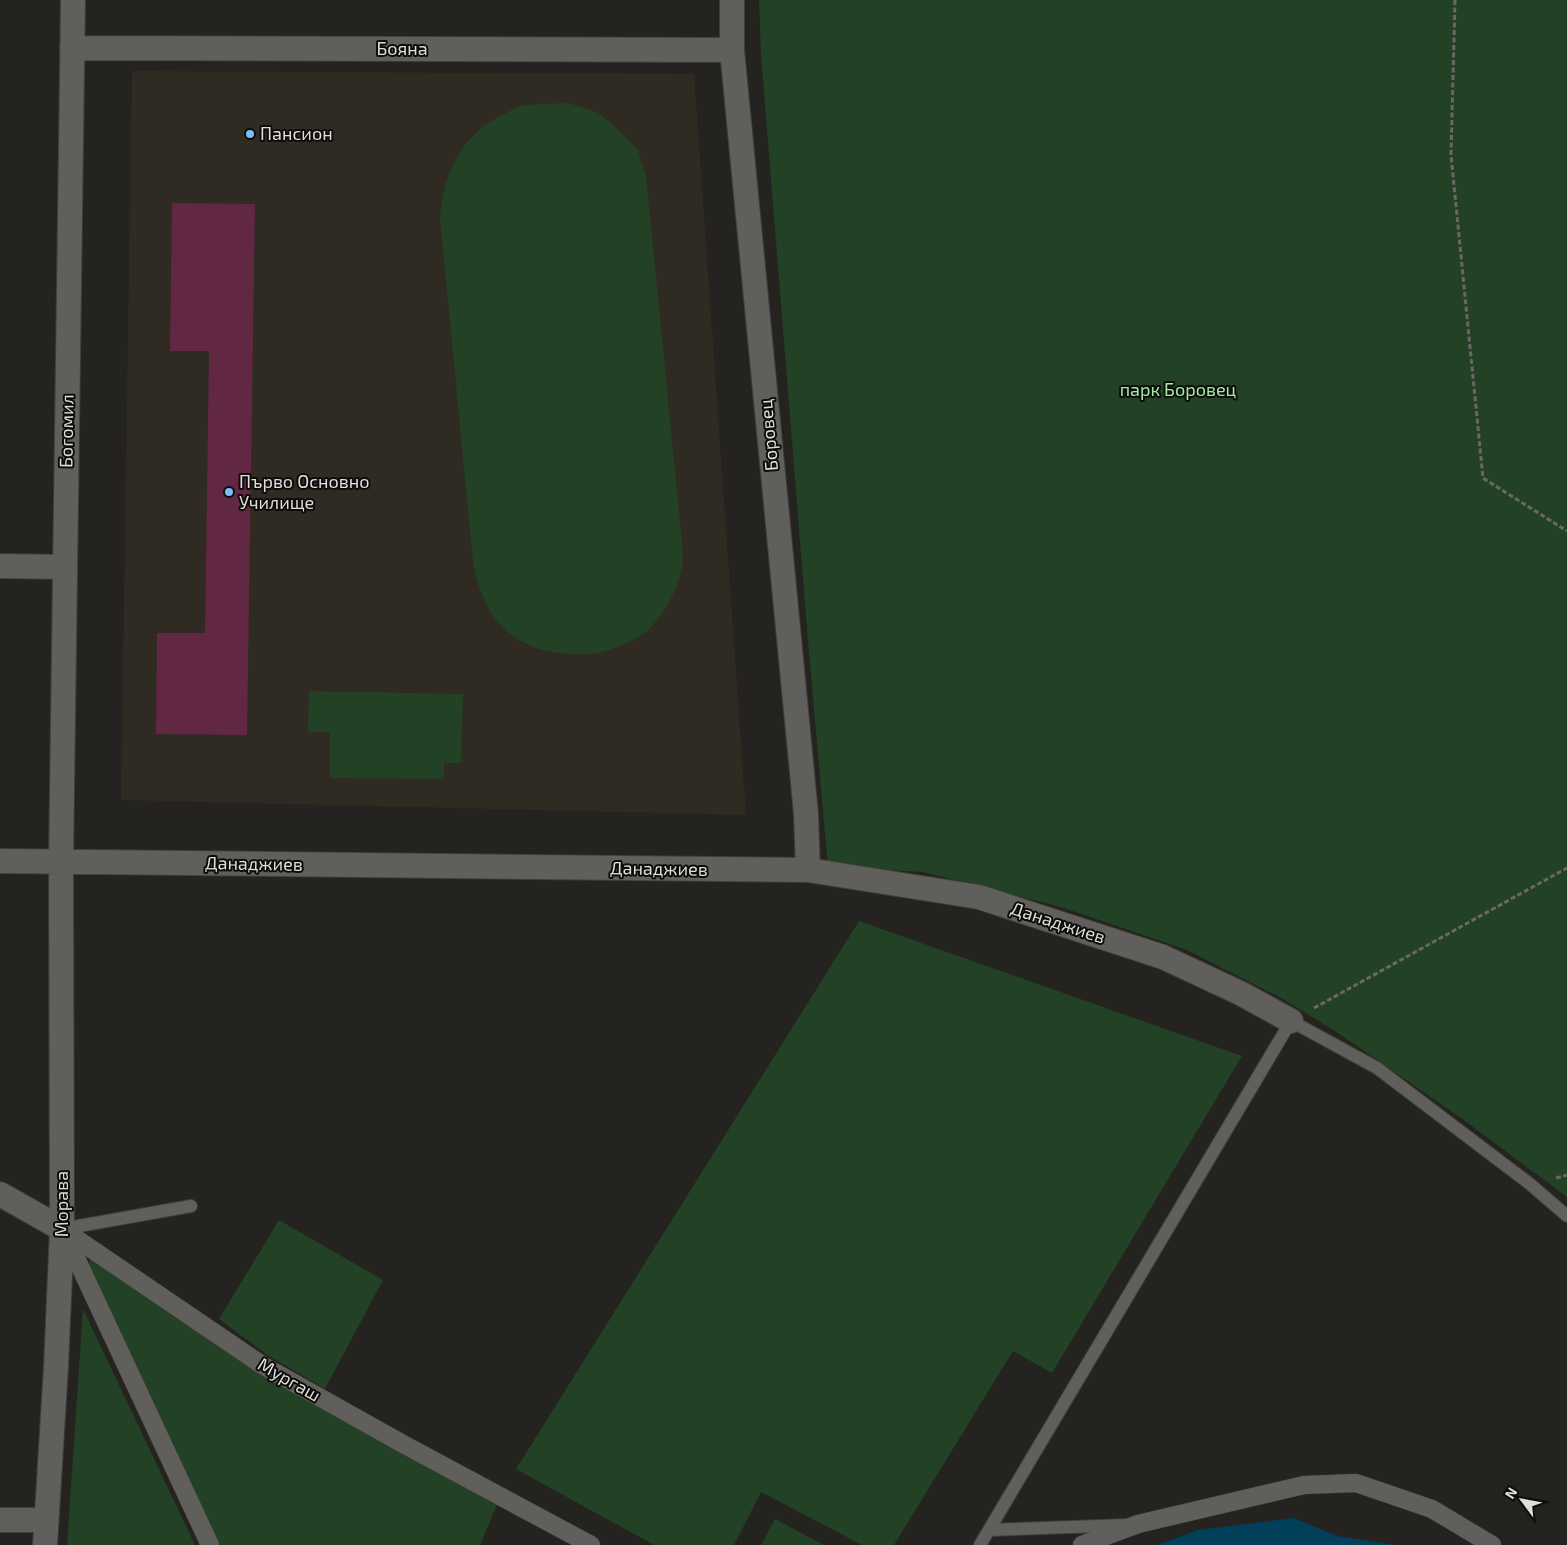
<svg xmlns="http://www.w3.org/2000/svg" width="1567" height="1545" font-family="'Exo 2',sans-serif">
  <rect width="100%" height="100%" fill="#24231f"/>
  <!-- built -->
  <path fill="#2f2b22" d="M132,71l562,3 52,741 -625,-15z"/>
  <!-- green -->
  <path fill="#224125" d="M759,0h808v1197l-106,-79 -123,-85 -55,-34 -96,-49 -126,-43 -138,-35 -95,-5 -20,-226 -47,-586z
    M568,103l29,9 22,18 19,20 8,26 36,365c0,10 2,21 -1,31 -5,21 -18,44 -34,59 -10,9 -35,19 -49,22 -8,2 -18,1 -26,1 -25,-1 -45,-6 -64,-22 -21,-17 -30,-45 -35,-70l-33,-344c4,-45 19,-80 60,-102 7,-3 14,-8 21,-10 15,-3 32,-2 47,-3z
    M309,691l154,3 -2,69h-17v16l-114,-1v-46h-22z
    M859,921l383,135 -190,317 -39,-22 -119,194h-32l-101,-53 -27,53h-80l-138,-76z
    M279,1220l104,60 -58,109 -59,-35 -47,-35z
    M90,1256l168,117 239,132 -17,40h-260l-131,-277z
    M83,1309l112,236h-128z
    M775,1519l49,26h-63z"/>
  <!-- water -->
  <path fill="#023f5b" d="M1294,1518l43,18 59,9h-239l41,-15z"/>
  <!-- building -->
  <path fill="#612743" d="M172,203l83,1 -8,531 -91,-1 1,-101h48l4,-282h-39z"/>
  <g fill="none" stroke-linecap="round" stroke-linejoin="round">
    <!-- service casing -->
    <g stroke="#3f3e3b" stroke-width="14">
      <path id="service" d="M62,1229l129,-23
        M989,1530l137,-5
        M980,1545l311,-524 86,47 153,116 37,32"/>
    </g>
    <!-- pedestrian casing -->
    <g stroke="#3f3e3b" stroke-width="19">
      <path id="pedestrian" d="M62,1229l200,136 141,79 188,101
        M63,1230l147,315
        M1082,1545l56,-21 166,-39 52,-2 76,26 60,36"/>
    </g>
    <!-- minor casing -->
    <g stroke="#3f3e3b" stroke-width="26">
      <path id="minor" d="M732,0v50l74,764 2,56
        M72,48l660,2
        M0,566l65,1
        M0,861l808,9 171,27 184,60 79,37 49,27
        M0,1194l62,35
        M0,1520h46
        M45,1545l11,-178 6,-138 -1,-367 12,-862"/>
    </g>
    <!-- path -->
    <path stroke="#696864" stroke-width="3" stroke-dasharray="5 2.5" stroke-linecap="butt" d="M1455,0l-4,155 32,323 84,53
      M1314,1008l253,-140
      M1556,1178l11,-3"/>
    <!-- service -->
    <use href="#service" stroke="#615f5b" stroke-width="12"/>
    <!-- pedestrian -->
    <use href="#pedestrian" stroke="#615f5b" stroke-width="18"/>
    <!-- minor -->
    <use href="#minor" stroke="#615f5b" stroke-width="24"/>
  </g>
  <!-- markers -->
  <g fill="#77bff7" stroke="#0d0c0a" stroke-width="2">
    <circle cx="250" cy="134" r="5"/>
    <circle cx="229" cy="492" r="5"/>
  </g>
  <g text-anchor="middle" stroke-width="4" stroke-linejoin="round" paint-order="stroke">
    <!-- street labels -->
    <g font-size="18" fill="#dfdedb" stroke="#0d0c0a">
      <text x="402" y="55">Бояна</text>
      <text transform="translate(67 431) rotate(-89)" y="6">Богомил</text>
      <text transform="translate(769 435) rotate(-95)" y="6">Боровец</text>
      <text transform="translate(254 864) rotate(1)" y="6">Данаджиев</text>
      <text transform="translate(659 869) rotate(1)" y="6">Данаджиев</text>
      <text transform="translate(1058 923) rotate(18)" y="6">Данаджиев</text>
      <text transform="translate(62 1204) rotate(-90)" y="6">Морава</text>
      <text transform="translate(289 1380) rotate(30)" y="6">Мургаш</text>
    </g>
    <!-- poi labels -->
    <g font-size="18" fill="#dfdedb" stroke="#0d0c0a" text-anchor="start">
      <text x="260" y="140">Пансион</text>
      <text x="239" y="488">Първо Основно<tspan x="239" dy="21">Училище</tspan></text>
    </g>
    <!-- park labels -->
    <g font-size="18" fill="#a1eda6" stroke="#0d0c0a">
      <text x="1178" y="396">парк Боровец</text>
    </g>
  </g>
  <!-- north arrow -->
  <g transform="translate(1522 1500) rotate(302)" stroke="#0d0c0a" stroke-width="4" paint-order="stroke">
  <path d="M0-4L9 19L0 12L-9 19Z" fill="#dfdedb"/>
  <text y="-8" font-size="14" font-weight="bold" text-anchor="middle" fill="#dfdedb">N</text>
  </g>
</svg>
